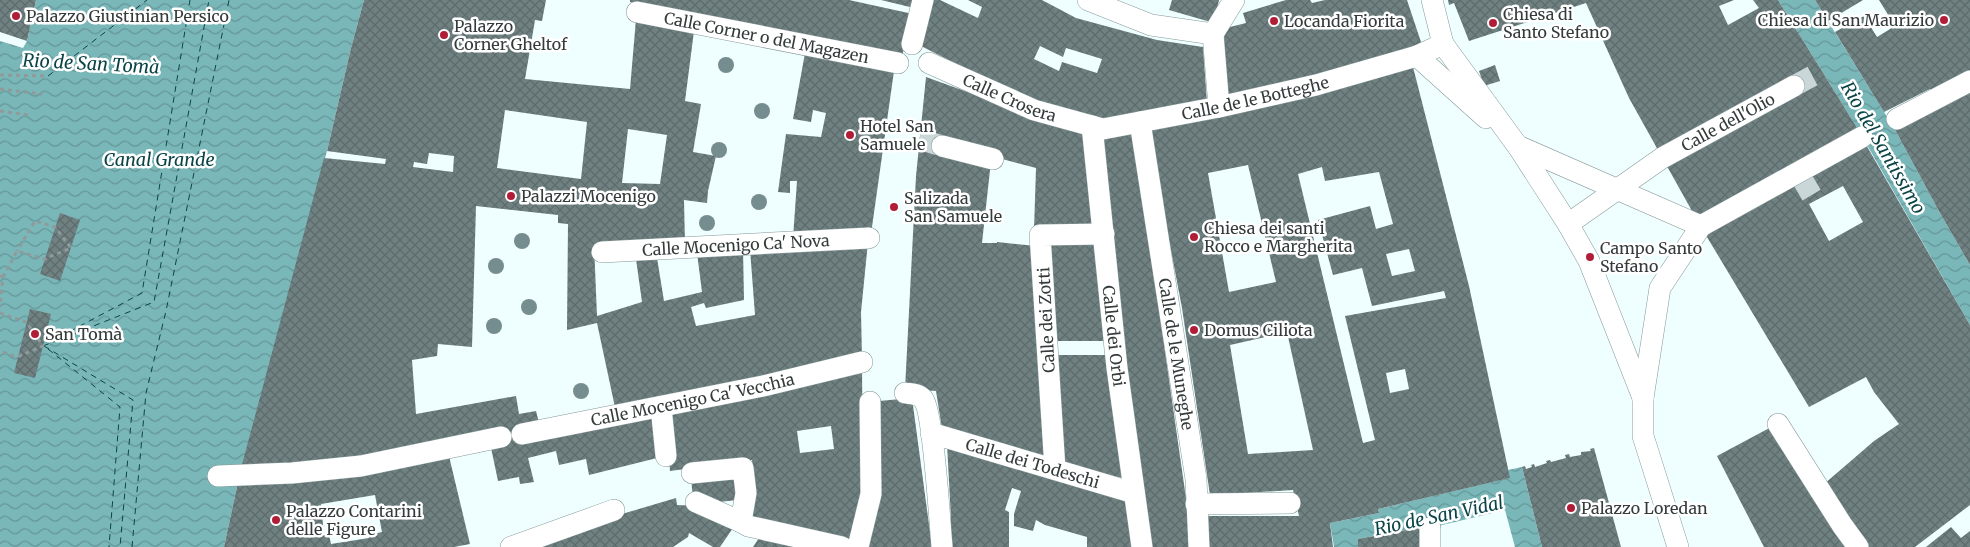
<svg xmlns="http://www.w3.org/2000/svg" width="1970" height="547" font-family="Merriweather,serif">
  <defs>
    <pattern id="water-waves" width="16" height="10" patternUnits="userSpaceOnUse" patternTransform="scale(1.25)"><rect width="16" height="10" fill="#7ab7b9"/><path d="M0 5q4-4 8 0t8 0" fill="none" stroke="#659698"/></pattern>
    <pattern id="building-cross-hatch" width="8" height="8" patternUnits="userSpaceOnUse" patternTransform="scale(1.25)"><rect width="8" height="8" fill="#708182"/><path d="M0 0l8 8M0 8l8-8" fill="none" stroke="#5d6b6c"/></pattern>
  </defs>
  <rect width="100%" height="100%" fill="#effeff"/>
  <!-- water -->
  <path fill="url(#water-waves)" d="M36,0h328l-13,48 -24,103 -89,331 -14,65h-224v-506l23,7 4,-7z
    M1778,0h37l79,128 47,87 29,50v60l-111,-194z
    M1522,467l20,80h-27l-10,-37 -71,17h-12l-64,12v8h-24l-4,-24 49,-10 -1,-4 131,-31 -1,-8z"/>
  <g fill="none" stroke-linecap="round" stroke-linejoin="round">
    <!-- ferry -->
    <path stroke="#0a4446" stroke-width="1" stroke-dasharray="6 5" stroke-linecap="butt" d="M48,76l99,-76
      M50,342l92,-49 48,-293
      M43,346l111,-44 55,-302
      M44,346l89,54 -13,147
      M48,349l72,58 -11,140
      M132,547l14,-154 20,-82 63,-311"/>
  </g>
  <!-- building -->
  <path fill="url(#building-cross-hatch)" fill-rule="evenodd" d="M0,0h36l-9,41 -27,-9z
    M364,0h182l-4,21 -7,-1 -10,59 105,10 6,-70 58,12 -9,70 16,3 -8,48 23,4 -8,35 -1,12 -23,-3 1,43 -91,1 3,72 45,-14 -6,-43 21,-1 7,43 38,-9 -5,-39 46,-4 1,51 -38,8 -2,-5 -13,4 5,19 59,-11 -5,-66 118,-7 -7,70 1,47 -246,53 -19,-89 -30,7 1,-106 -10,-1v-8l-82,-9 -4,141 -34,-3 -1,12 -25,4 4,54 100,-18 3,18 17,-3 4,16 117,-14 4,44 -72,18 -3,-16 -27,6 -3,-14 -28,7 6,24 -14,2 -1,-7 -21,4 -8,-38 -97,14 -153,15 84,-314 61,6 1,-5 -59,-8 24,-103zM505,110l82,12 -6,57 -84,-11zM628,129l39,6 -7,49 -38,-1zM429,153l25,3 -1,16 -40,-5 1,-5 13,2z
    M630,0h219l64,14 -11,42 -272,-54z
    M881,0h35l-2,8z
    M931,0h9l38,18 4,-11 -14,-7h74l34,18 81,22 46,7 4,56 -96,20 -75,-19 -117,-59zM1040,46l23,11 3,-9 36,11 -5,14 -35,-11 -3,9 -25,-12z
    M1172,0h47l-5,23 -45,-13z
    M1286,0h24l2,3 13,-3h82l15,45 -195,55 -5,-71 24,-6 -3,-10z
    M1448,0h286l-15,6 9,19 31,-17 -6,-8h25l81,131 -162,89 -68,-122 -43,-95 -117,38 -15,-38 -5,2z
    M1815,0h48l-35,21z
    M1879,0h91v74l-39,17 -1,-2 -46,23 -49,-80 29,-16 13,21 18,-11z
    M805,53l89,18 -23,163 -78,4 4,-57h-7v12l-12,-1 8,-58 35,3 5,-24 -13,-3 -2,12 -18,-3z
    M1495,65l5,16 -16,5 -5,-15z
    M1413,67l56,219 41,192 -132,31 1,4 -49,10 3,24h-129l-2,-31h97l-6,-26 -83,5 -28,-187 -24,-126 -20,-19 55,384h-48l-49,-412zM1248,165l28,117 -47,10 -21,-119zM1322,167l3,14 54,-9 14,52 -17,5 -6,-23 -52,14 15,55 29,-7 10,38 72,-15 2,7 -101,18 30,124 -12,3 -65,-269zM1409,249l6,22 -23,5 -6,-22zM1287,332l26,118 -65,4 -18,-109zM1405,369l4,20 -19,4 -4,-20z
    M926,77l163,59 10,94h-65l2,-62 -79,-21 34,14 -9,82h15v-1l39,4 12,211 -106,-28 -6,-38 -31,-2 11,-213z
    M1970,90v175l-29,-50 -47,-87z
    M1865,143l105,182v180l-55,42h-51l-41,-62 51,-44 25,-17 -25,-32 -8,-15 -57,30 -105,-175zM1843,186l20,36 -34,19 -20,-37z
    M60,213l20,7 -20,61 -20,-7z
    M1048,239h52l9,102h-55z
    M30,309l21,5 -16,64 -21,-5z
    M1058,355h52l16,124 -65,-16z
    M862,366l1,131 -14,48 -100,-21 5,-36 -2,-28 -82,11 -4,-61zM831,426l3,23 -34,4 -3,-22z
    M912,398l20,149h-65l12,-146z
    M1775,425l77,122h-88l-47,-91z
    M947,444l185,55 5,48h-50v-10l-42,-12 -9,-5 -3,11 -19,-5v-12l7,-23 -9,-3 -7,22 4,2v35h-56l-4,-28h2z
    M1594,448l27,99h-79l-20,-80 3,-1 1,3 6,-2 -1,-2 3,-1 1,3 12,-4 -1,-2 4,-1 1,2 15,-4 -1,-3 4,-1 1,3 11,-2v-3l10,-1 -1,-2z
    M448,452l22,92 -16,3h-230l14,-65zM375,495l7,37 -13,3v3l-38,6 -2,-9h-5l-3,-31z
    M734,473l3,27 -27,3 -17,-4 -2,-21z
    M676,498l1,7 22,1 36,19 -15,22h-7l-24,-14 -1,4 -15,10h-143l92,-33z
    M1422,527l1,20h-65v-8z
    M1951,527l10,11 9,-7v16h-44z
    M763,532l63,15h-73z"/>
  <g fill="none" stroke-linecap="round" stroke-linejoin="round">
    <!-- pedestrian-tunnel -->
    <path stroke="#cad7d8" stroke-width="21" stroke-dasharray="21 11" stroke-linecap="butt" d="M1794,86l28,-15
      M919,139l23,7
      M1801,177l14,24"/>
    <!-- pedestrian casing -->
    <g stroke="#879999" stroke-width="22">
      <g id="pedestrian">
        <path d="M1088,0l63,25 62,9 6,73"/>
        <path d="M1432,0l11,44 76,104 49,76 21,37 54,137"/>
        <path id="s1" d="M637,12l261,51"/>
        <path d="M1213,34l21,-34"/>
        <path d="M912,44l11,-44"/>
        <path d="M1417,56l69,62"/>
        <path id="s2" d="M929,63l105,47 69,19 116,-22 97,-22 101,-29 26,-12"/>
        <path d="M1897,119l73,-38"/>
        <path id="s3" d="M1140,122l56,357 3,68"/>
        <path id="s4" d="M1092,126l25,242 25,179"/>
        <path d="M942,146l51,13"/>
        <path d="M1518,146l183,80"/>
        <path id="s5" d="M1568,224l94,-66 132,-72"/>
        <path id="s6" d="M602,252l267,-14"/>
        <path d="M905,393c6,1 13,0 18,6 10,11 17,125 19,148"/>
        <path d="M661,407l5,49"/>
        <path d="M1778,424l64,101 16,22"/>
        <path id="s7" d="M931,433l203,60"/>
        <path id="s8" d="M522,434l241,-48 99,-24"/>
        <path d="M1055,469l-15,-234 64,-1"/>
        <path d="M692,473l51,-5 3,25 -5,29 7,4 94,21"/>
        <path d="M218,476l74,-3 69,-7 140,-29"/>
        <path d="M696,502l45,20"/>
        <path d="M1196,504l94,-1"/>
        <path d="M511,547l103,-37"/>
        <path d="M858,547l13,-53 -1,-92"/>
        <path d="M1430,547v-19"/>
        <path d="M1678,547l-35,-111v-38l17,-110 41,-62 161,-89"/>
      </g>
    </g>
    <!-- path -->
    <path stroke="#8f9a9b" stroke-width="3" stroke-dasharray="4 4" stroke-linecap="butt" d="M0,75l48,1
      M0,89l42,5
      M0,111l29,4
      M0,276l3,1 -3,30
      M3,277l14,-26 27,8 27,-11 -16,-21 -20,-6 -18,30
      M0,313l26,9 17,24 -26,11 -17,-6"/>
    <!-- pedestrian -->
    <use href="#pedestrian" stroke="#fff" stroke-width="21"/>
  </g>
  <!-- trees -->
  <g fill="#758d8e">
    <circle cx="726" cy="65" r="8"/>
    <circle cx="762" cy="111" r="8"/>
    <circle cx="719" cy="150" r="8"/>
    <circle cx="759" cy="202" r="8"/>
    <circle cx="707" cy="223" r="8"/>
    <circle cx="522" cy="241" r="8"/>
    <circle cx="496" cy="266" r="8"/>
    <circle cx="529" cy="307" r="8"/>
    <circle cx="494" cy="326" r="8"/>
    <circle cx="581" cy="391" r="8"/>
  </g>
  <!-- markers -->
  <g fill="#b11d37" stroke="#fff" stroke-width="2">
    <circle cx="16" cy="16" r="5"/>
    <circle cx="1944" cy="20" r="5"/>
    <circle cx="1274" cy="21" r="5"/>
    <circle cx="1493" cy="23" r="5"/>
    <circle cx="444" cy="35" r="5"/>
    <circle cx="850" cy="135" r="5"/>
    <circle cx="511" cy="196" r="5"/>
    <circle cx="894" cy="207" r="5"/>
    <circle cx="1194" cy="237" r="5"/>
    <circle cx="1590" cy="257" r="5"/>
    <circle cx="1194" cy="330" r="5"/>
    <circle cx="35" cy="334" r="5"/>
    <circle cx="1571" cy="508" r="5"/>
    <circle cx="276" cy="520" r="5"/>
  </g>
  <g text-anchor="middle" stroke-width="5" stroke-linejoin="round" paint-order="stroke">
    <!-- poi labels -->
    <g font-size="16" fill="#343b3b" stroke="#fff" text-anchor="start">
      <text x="1503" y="20">Chiesa di<tspan x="1503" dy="18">Santo Stefano</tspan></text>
      <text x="26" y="22">Palazzo Giustinian Persico</text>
      <text x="1934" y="26" text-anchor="end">Chiesa di San Maurizio</text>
      <text x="1284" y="27">Locanda Fiorita</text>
      <text x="454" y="32">Palazzo<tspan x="454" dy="18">Corner Gheltof</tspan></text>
      <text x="860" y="132">Hotel San<tspan x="860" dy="18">Samuele</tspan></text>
      <text x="521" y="202">Palazzi Mocenigo</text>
      <text x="904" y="204">Salizada<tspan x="904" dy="18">San Samuele</tspan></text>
      <text x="1204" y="234">Chiesa dei santi<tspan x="1204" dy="18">Rocco e Margherita</tspan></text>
      <text x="1600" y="254">Campo Santo<tspan x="1600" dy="18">Stefano</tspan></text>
      <text x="1204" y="336">Domus Ciliota</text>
      <text x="45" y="340">San Tomà</text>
      <text x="1581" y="514">Palazzo Loredan</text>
      <text x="286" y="517">Palazzo Contarini<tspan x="286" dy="18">delle Figure</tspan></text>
    </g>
    <!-- street labels -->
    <g font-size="16" fill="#343b3b" stroke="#fff">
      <text dy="6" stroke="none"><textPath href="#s1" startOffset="132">Calle Corner o del Magazen</textPath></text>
      <text dy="6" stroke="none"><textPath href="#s2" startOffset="88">Calle Crosera</textPath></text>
      <text dy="6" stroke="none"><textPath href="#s2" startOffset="342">Calle de le Botteghe</textPath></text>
      <text dy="6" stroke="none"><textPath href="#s5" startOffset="190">Calle dell'Olio</textPath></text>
      <text dy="6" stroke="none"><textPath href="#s6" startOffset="134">Calle Mocenigo Ca' Nova</textPath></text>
      <text transform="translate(1046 320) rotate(-93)" y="6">Calle dei Zotti</text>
      <text dy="6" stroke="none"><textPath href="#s4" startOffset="211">Calle dei Orbi</textPath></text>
      <text dy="6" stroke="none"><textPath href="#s3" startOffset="235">Calle de le Muneghe</textPath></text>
      <text dy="6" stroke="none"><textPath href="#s8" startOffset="174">Calle Mocenigo Ca' Vecchia</textPath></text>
      <text dy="6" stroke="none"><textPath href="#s7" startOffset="106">Calle dei Todeschi</textPath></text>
    </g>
    <!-- water labels -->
    <g font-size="18" font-style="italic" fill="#0a4446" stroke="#fff">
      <text transform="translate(91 64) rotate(3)" y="6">Rio de San Tomà</text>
      <text transform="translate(1883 148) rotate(60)" y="6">Rio del Santissimo</text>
      <text x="159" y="166">Canal Grande</text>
      <text transform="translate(1439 516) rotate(-12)" y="6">Rio de San Vidal</text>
    </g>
  </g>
</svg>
